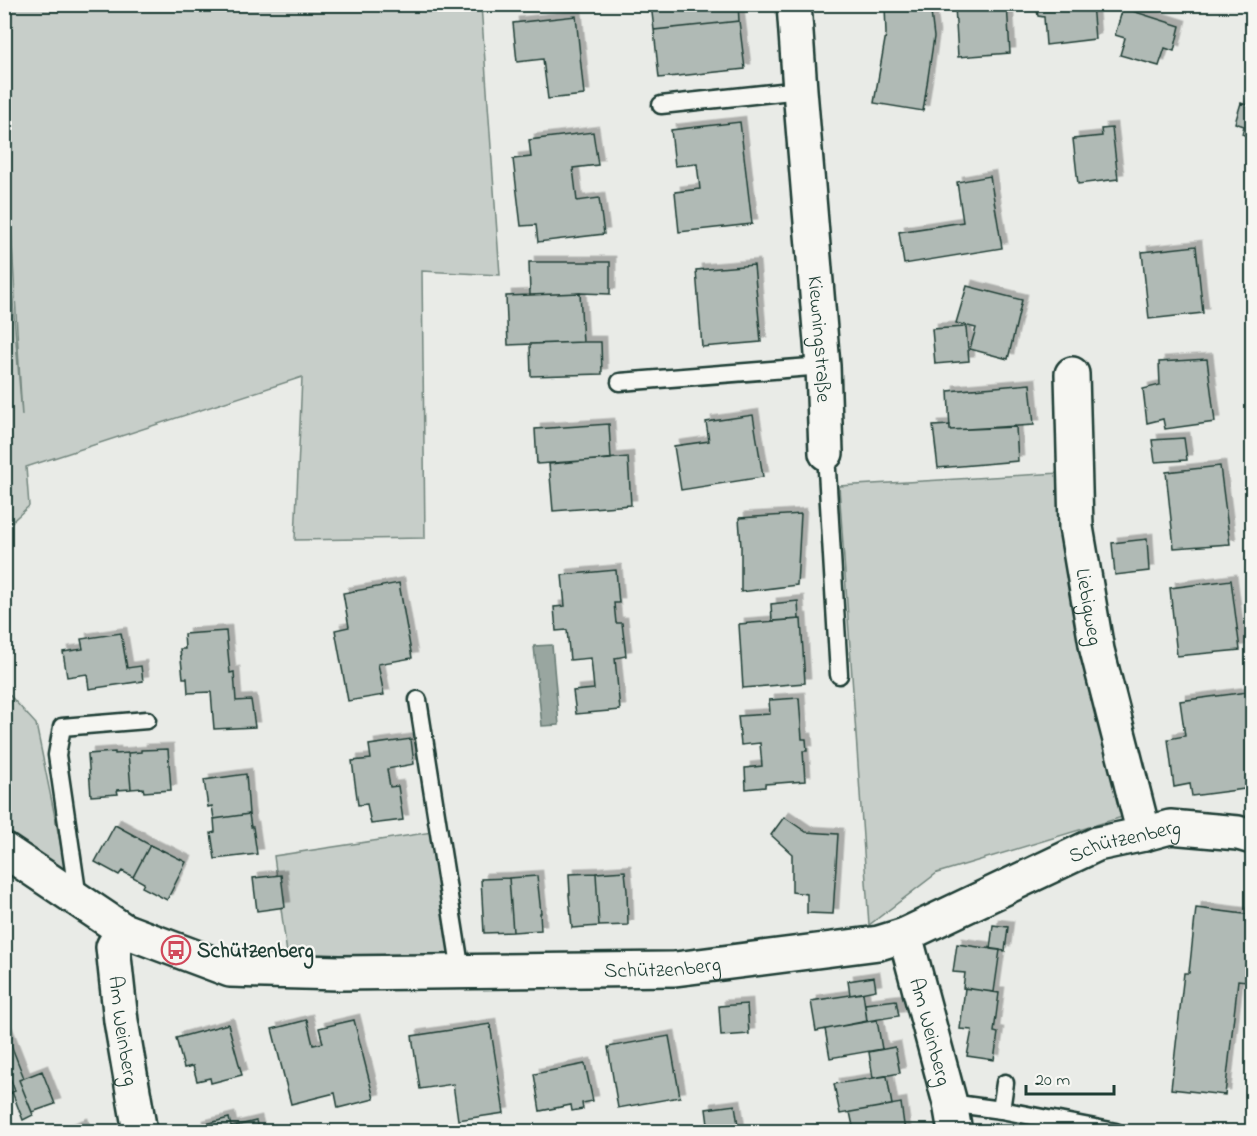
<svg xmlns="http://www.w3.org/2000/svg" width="1257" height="1136" font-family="'Indie Flower',sans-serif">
  <defs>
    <filter id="shadow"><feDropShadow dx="5.5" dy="-5.5" stdDeviation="0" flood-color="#0004"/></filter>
  </defs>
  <rect width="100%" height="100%" fill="#e9ebe7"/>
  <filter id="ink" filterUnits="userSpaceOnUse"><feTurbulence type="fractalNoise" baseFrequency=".0167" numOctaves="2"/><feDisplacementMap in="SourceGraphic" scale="12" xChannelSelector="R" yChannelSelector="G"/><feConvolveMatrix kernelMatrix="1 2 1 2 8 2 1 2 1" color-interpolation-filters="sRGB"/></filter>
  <g filter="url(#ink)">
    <!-- green -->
    <path fill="#c7cec9" stroke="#73867e" stroke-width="1.5" d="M5,4l476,1 19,270 -78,-4 3,267 -130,2 7,-163 -276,90 3,39 -24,22v-326l17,214 -13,-223 -4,-25z
      M1060,473l69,342 -192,58 -68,52 -30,-439z
      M4,689l32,35 31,152 -62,-42z
      M432,832l22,131 -166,-2 -14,-105z"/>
    <!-- water -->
    <path fill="#99a6a0" stroke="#687c75" stroke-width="1.5" d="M552,645l7,80 -17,1 -8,-80z"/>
    <!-- building -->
    <path fill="#b0bab5" stroke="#1f3d34" stroke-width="1.5" filter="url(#shadow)" d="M651,4h87l1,17 -85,9z
      M896,4h34l4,33 -11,74 -49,-8 12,-69 -1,-29z
      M971,4h36l3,49 -52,4 -3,-51z
      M1036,4h56l3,35 -49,6 -2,-28 -6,-1z
      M1123,8l57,18 -6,25 -9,-3 -6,18 -39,-11 5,-17 -10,-3z
      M576,16l8,79 -36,4 -5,-40 -26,3 -4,-39z
      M739,21l6,48 -86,9 -5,-48z
      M1252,98v40l-10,-4 2,-8 -9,-3 6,-20 8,3z
      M740,122l12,102 -73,8 -4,-40 25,-3 -3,-25 -22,2 -4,-36z
      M1112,128l6,51 -40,5 -5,-45 29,-3 -1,-7z
      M593,132l5,33 -25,3 4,33 22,-3 5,36 -66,8 -2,-17 -15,1 -8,-67 18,-2 -2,-17z
      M990,176l12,72 -98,16 -5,-32 64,-10 -6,-40z
      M1196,246l7,67 -54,6 -7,-67z
      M529,262h81v32l-30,-1 -50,2z
      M754,265l7,77 -59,5 -6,-77z
      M967,286l55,14 -14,59 -38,-10 6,-21 -20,-5z
      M580,293l3,49 -75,3 -2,-49z
      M966,327l3,34 -34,3 -3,-35z
      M583,342h18l1,32 -71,2 -1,-32z
      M1207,359l8,63 -50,7 -2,-10 -16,4 -4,-34 17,-4 -1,-23z
      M1030,384l4,41 -84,5 -2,-39z
      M753,415l10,62 -82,13 -7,-44 35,-5 -3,-19z
      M609,424l2,35 -74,5 -2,-35z
      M950,425v5l66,-3 2,34 -80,7 -5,-42z
      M1184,438l3,22 -32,2 -3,-22z
      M628,457l3,48 -78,6 -4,-47z
      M1220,466l10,78 -56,4 -8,-76z
      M801,514l-4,71 -56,7v-45l-2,-29z
      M1147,539l2,32 -34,4 -3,-32z
      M616,570l3,33h-5l2,20h6l4,33 -11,2 5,52 -44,4 -3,-23 21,-2 -3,-31 -21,2 -3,-30 -11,1 -2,-24 11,-1 -3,-31z
      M1231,580l9,70 -63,6 -7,-68z
      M399,583l13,75 -34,6 6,31 -36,6 -13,-71 14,-3 -6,-34z
      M798,601l1,18 -27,2 -1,-17z
      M801,619l4,64 -62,5 -4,-64z
      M226,631l4,42 4,-1 2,29 15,-1 4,27 -41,2 -3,-37 -23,1 -1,-15h-4l-3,-29h5l-1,-15z
      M121,633l6,35 14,-2 2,15 -54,8 -2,-15 -20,3 -4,-25 20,-3 -2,-10z
      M1247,692l5,43v53l-60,8 -2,-12 -16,3 -6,-48 17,-3 -5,-35z
      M799,698l3,41h4l1,12h-4l2,30 -40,3v3l-19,2 -1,-21 17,-2 -2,-23 -19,2 -3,-29 32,-2 -1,-14z
      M411,739l3,25 -27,5 3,18 8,-1 5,34 -32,4 -4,-20 -9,1 -6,-44 19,-2 -2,-14z
      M168,749l3,41 -27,2 -1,-4 -12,1 -3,-36 13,-1v-2z
      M115,752v2l13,-1 3,36 -14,1 1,4 -27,2 -3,-42z
      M246,774l3,40 -35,5 -2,-13 -4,1 -4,-27z
      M249,814l2,13h2l4,27 -42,5 -4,-26 4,-1 -1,-13z
      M784,817l22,15 32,2 -5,80 -26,-1v-19l-15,-2v-38l-21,-19z
      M115,825l24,13v1l11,6 -17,32 -11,-6 -3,4 -24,-13z
      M150,845l12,6v-1l24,12 -19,38 -25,-13 2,-4 -11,-6z
      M625,871l2,20 1,34 -29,1 -3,-53z
      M596,873l3,53 -27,2 -3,-34h1l-1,-20z
      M281,875l4,32 -28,4 -4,-33z
      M537,876l4,37h-1l1,17 -28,2 -4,-54z
      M509,878l4,54 -29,1 -3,-54z
      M1196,908l56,7 -6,51 3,1 -2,14 -9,-1 -13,115 -54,-6 13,-116h5z
      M993,925l15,2 -3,24 -15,-2z
      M957,944l43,6 -6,42 -31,-4 2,-15 -12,-1z
      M874,977l2,13 -26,5 -2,-14z
      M965,988l34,5 -5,39 4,1 -4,27 -27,-4 5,-26 -12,-1z
      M863,993l4,28 -51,10 -5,-30z
      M896,1000l3,16 -32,5 -2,-17z
      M747,1004l2,30 -28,2 -2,-30z
      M307,1020l6,25 10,-2 -4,-15 35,-8 20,79 -36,9 -3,-15 -44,11 -19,-75z
      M877,1020l5,29 -52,9 -5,-29z
      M228,1024l14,51 -31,8 -1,-5 -13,3 -4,-15 -9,2 -8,-30z
      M490,1024l14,89 -46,7 -5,-36 -33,5 -8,-53z
      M6,1032l18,46 -5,2 14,35 -10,5 -11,-28 3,-1 -11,-29v-29z
      M669,1036l11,61 -62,11 -10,-61z
      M895,1047l5,26 -27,5 -4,-26z
      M4,1062l11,29 -11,4z
      M585,1064l8,37 -11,2 1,6 -11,2 -1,-6 -31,6 -6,-37z
      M42,1071l13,33 -23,8 -13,-32z
      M887,1076l5,29 -52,9 -6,-30z
      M901,1103l4,29h-53l-1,-5 2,-1 -3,-14z
      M735,1105l4,27h-30l-3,-23z
      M229,1118l2,9 25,-6 3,11h-60l-1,-6z
      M82,1124l3,8h-22v-1z"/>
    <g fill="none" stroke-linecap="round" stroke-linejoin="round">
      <!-- lane casing -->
      <g stroke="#1f3d34" stroke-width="21">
        <path id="lane" d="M661,105l139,-15
          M620,382l203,-16
          M826,453l13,222
          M418,700l43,272
          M78,898l-21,-143 5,-28 85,-7
          M1005,1083l-4,27 115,22
          M950,1103l51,7"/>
      </g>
      <!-- street casing -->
      <g stroke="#1f3d34" stroke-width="38">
        <g id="street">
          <path id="s1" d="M794,4l6,86 23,276 3,87"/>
          <path id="s2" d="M1072,374l4,153 21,123 47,184"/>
          <path id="s3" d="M4,850l119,80 107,40 109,3 336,-4 204,-26 26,-8 192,-91 47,-10 26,-7 68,6 14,4"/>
          <path id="s4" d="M123,930l-10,17 8,74 19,111"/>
          <path id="s5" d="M905,935l45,168 5,29"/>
        </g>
      </g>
      <!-- lane -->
      <use href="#lane" stroke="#f6f6f2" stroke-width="16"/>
      <!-- street -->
      <use href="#street" stroke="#f6f6f2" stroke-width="33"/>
    </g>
  </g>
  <!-- icons -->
  <defs>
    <g id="bus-ring" transform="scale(1.5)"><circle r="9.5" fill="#f6f6f2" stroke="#d1495b" stroke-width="1.5"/><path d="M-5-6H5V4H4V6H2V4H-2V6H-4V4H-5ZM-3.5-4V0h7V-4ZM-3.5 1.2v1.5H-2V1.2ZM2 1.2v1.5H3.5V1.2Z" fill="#d1495b"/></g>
  </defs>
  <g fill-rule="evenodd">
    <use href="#bus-ring" x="176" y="950"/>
  </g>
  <g text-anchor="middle" stroke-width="4.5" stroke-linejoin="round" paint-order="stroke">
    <!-- street labels -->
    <g font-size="21" fill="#1f3d34" stroke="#f6f6f2">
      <text dy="7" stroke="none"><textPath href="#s1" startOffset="336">Kiewningstraße</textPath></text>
      <text dy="7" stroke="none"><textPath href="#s2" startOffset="234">Liebigweg</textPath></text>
      <text dy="7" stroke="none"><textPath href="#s3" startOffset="1176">Schützenberg</textPath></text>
      <text dy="7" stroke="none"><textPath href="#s3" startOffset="690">Schützenberg</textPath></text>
      <text dy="7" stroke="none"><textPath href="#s4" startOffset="104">Am Weinberg</textPath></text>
      <text dy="7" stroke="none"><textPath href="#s5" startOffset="100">Am Weinberg</textPath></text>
    </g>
    <!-- poi labels -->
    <g font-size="21" font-weight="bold" fill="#1f3d34" stroke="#f6f6f2" text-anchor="start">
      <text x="197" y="957">Schützenberg</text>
    </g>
  </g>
  <!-- margin -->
  <rect width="1257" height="1136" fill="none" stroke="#f6f6f2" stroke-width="24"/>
  <rect x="12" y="12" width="1233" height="1112" fill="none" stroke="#1f3d34" stroke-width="2" filter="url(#ink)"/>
  <!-- scale -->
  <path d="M1026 1085v9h88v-9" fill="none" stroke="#1f3d34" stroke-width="3"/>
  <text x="1035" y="1085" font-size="18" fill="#1f3d34" stroke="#f6f6f2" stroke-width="4.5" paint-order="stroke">20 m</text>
</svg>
